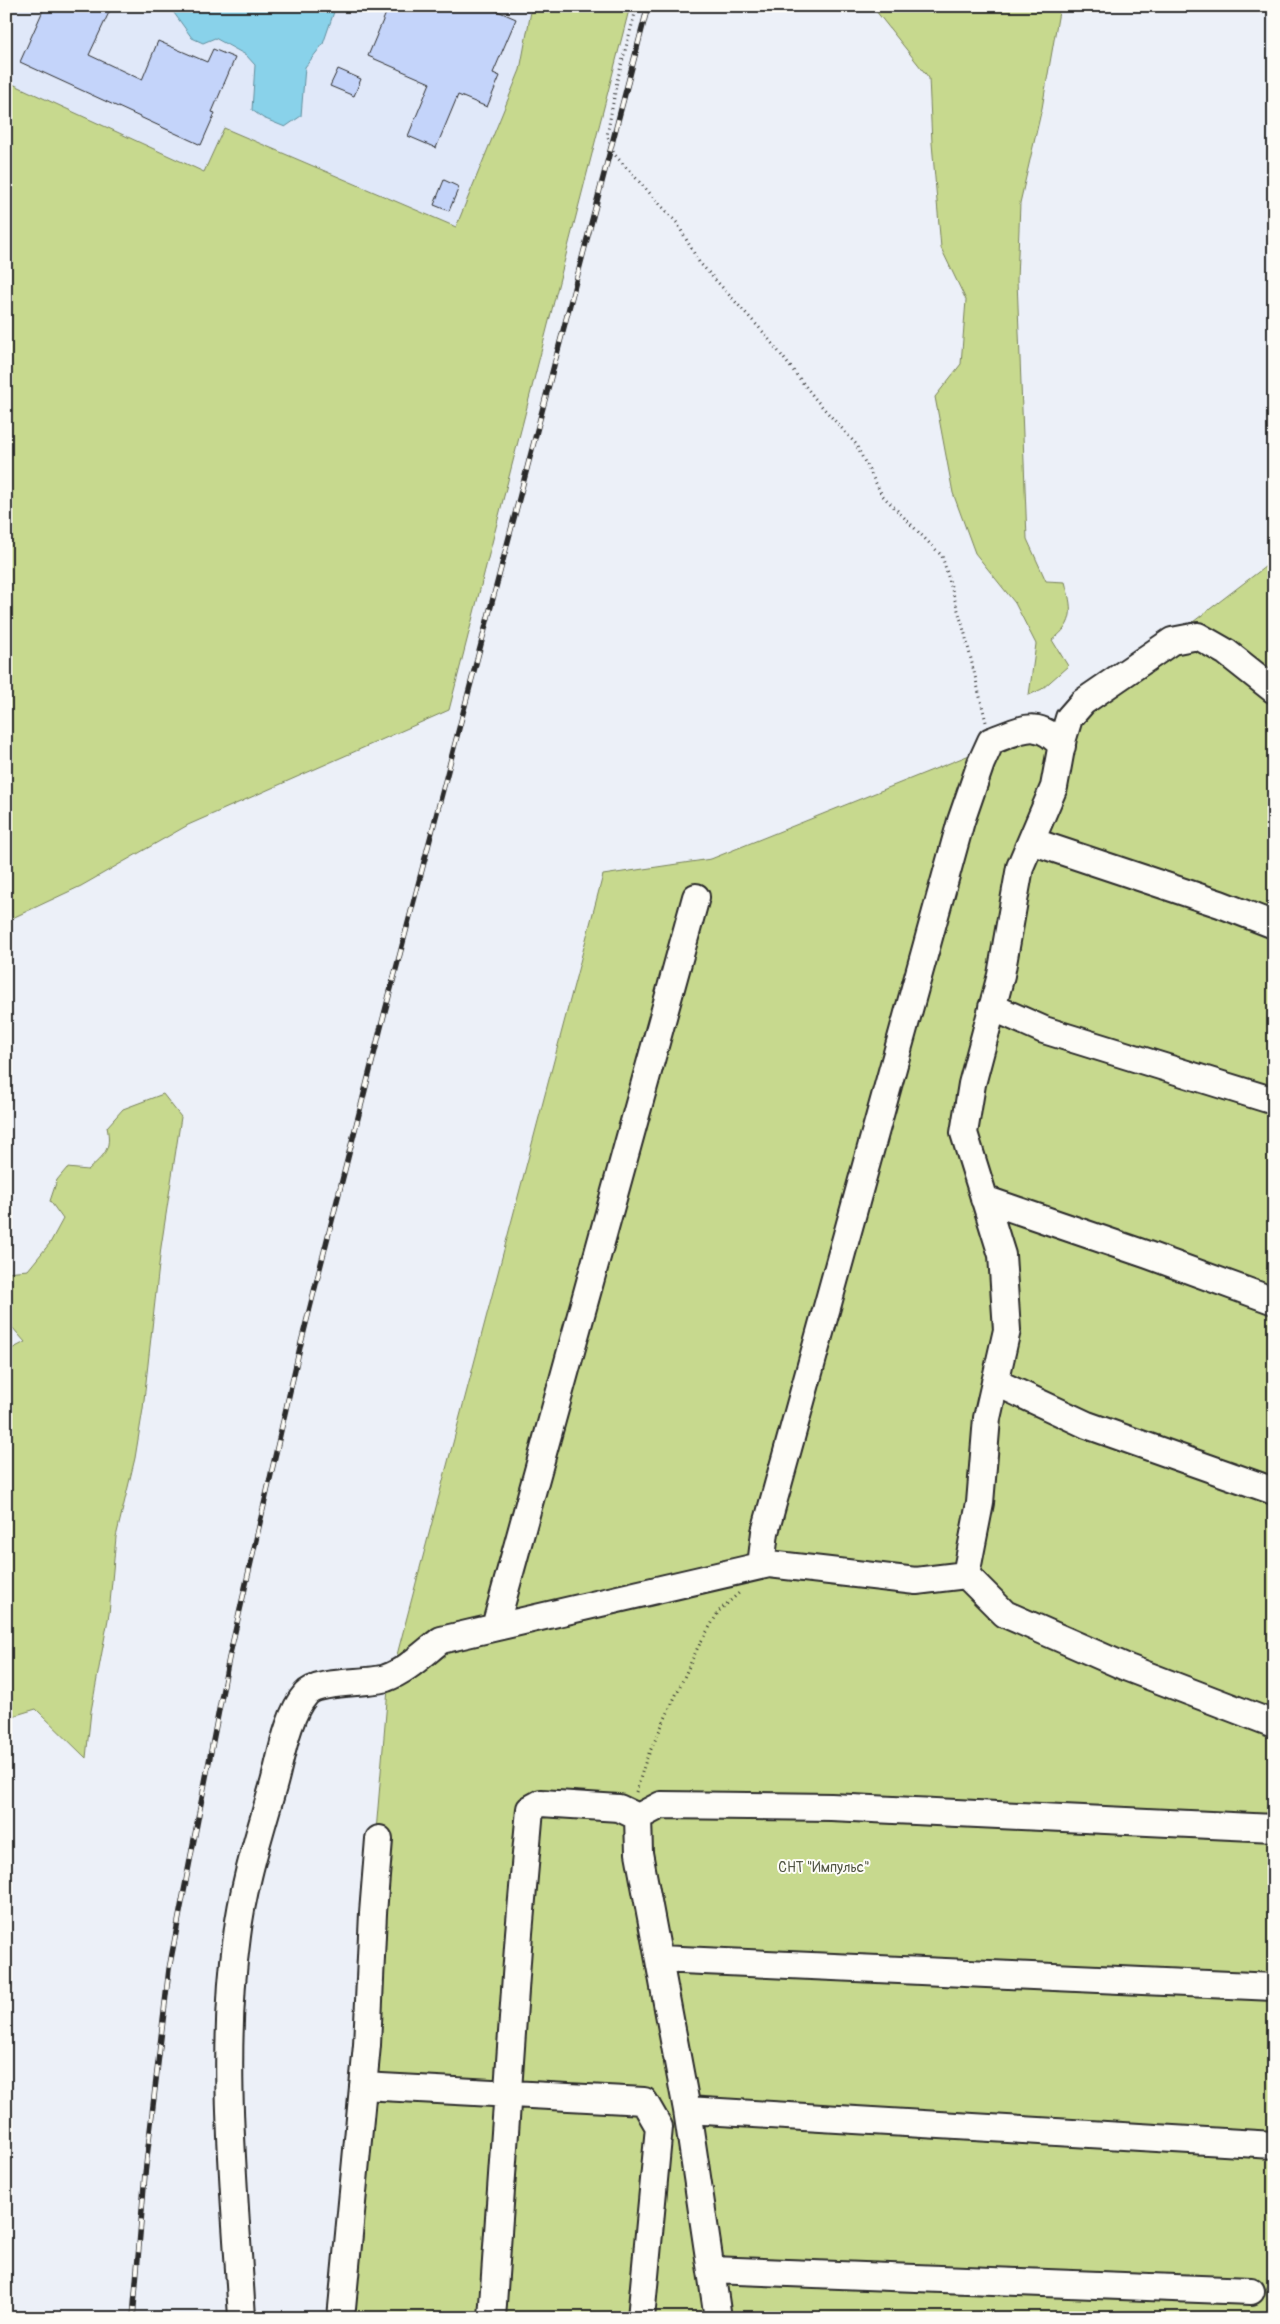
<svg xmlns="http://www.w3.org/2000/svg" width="1280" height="2324" font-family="Pangolin,sans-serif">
  <rect width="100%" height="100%" fill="#ecf0f8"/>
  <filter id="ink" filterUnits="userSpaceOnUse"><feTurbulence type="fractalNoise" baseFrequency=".02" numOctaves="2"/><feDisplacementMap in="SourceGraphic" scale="10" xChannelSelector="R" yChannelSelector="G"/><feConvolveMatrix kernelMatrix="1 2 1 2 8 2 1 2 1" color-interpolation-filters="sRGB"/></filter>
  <g filter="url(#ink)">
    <!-- built -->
    <path fill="#e0e8f9" d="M6,6h526l-12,64 -64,157 -232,-99 -20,44 -198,-91z"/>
    <!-- green -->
    <path fill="#c7d98e" stroke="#79825c" d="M532,6h98l-181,704 -261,115 -107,61 -75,35v-840l198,91 20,-44 232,99 64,-157z
      M872,6h188l-18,102 -22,95 -3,77 10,259 19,42 19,1c7,25 11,41 -13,58l16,26 -26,23 -13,6 7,-51 -21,-41 -40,-50 -22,-60 -18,-96 26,-33 5,-64 -25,-52 -9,-105 -3,-65z
      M1274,560v1758h-939l53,-629 215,-814 108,-16 363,-146z
      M163,1094l18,23 -20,130 -18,162 -8,49 -19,79 -7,77 -18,97 -5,47 -50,-49 -30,9v-366l19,-10 -13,-15 -3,-30 -3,-1v-24l22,-2 22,-27 13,-24 -13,-18 7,-21 10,-12 21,2c16,-15 24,-20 19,-43l16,-18z"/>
    <!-- water -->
    <path fill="#89d2ea" stroke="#638f9e" d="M169,6h167l-13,38 -18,23 -4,49 -16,11 -22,-9 -11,-8 3,-45 -9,-10 -31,-17 -12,5 -11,-5z"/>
    <!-- building -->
    <path fill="#c4d4fa" stroke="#2b2b2b" d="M45,6h67l-23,49 53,25 16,-39 49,21 6,-13 22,9 -23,54 3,1 -14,32 -181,-83z
      M389,6h97l30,13 -23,54 7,3 -13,31 -29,-12 -22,53 -28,-12 22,-53 -62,-27z
      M338,69l23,10 -7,17 -24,-10z
      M444,180l15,7 -10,24 -15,-6z"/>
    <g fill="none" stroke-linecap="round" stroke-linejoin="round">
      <!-- minor casing -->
      <g stroke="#2b2b2b" stroke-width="30">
        <path id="minor" d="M1031,841l189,63 54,21
          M992,1007l52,23 230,71
          M984,1199l164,56 126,46
          M995,1382l92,43 187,66
          M761,1566l4,-34 196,-711 20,-58 10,-22c31,-11 46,-24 71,5
          M966,1575l14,-72 7,-85 20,-88 -5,-75 -38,-122 8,-49 29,-109 19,-108 34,-80 9,-49 6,-20 14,-16 89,-61 26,-5 28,16 48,38
          M495,1627l201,-730
          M638,1817l1,36 48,257 31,208
          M659,1959l615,28
          M363,2086l281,15 15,26 -18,191
          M687,2110l587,35
          M711,2270l540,21
          M242,2318c-7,-125 -22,-258 -5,-382 6,-52 23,-103 37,-153 7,-26 14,-69 32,-89 12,-14 61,-10 80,-16 20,-7 38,-25 55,-38l328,-76 147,17 50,-6 39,39 123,54 146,56
          M341,2318l26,-273 6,-132 6,-74
          M492,2318l27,-385 11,-124 11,-6 78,5 19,9 23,-12 170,2 443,21"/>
      </g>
      <!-- path -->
      <path stroke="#2b2b2b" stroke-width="3" stroke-dasharray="1 4" stroke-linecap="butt" d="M637,6l-20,75 -10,55 7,18 63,69 22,39 65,71 53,68 38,42 27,52 60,61 23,78 21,88
        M636,1792l10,-32 52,-113 21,-36 20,-18"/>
      <!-- minor -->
      <use href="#minor" stroke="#fdfcf7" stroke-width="26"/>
      <!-- rail casing -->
      <g stroke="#2b2b2b" stroke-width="5.5">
        <path id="rail" d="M133,2318l12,-144 24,-205 60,-311 72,-315 83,-328 264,-1009"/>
      </g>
      <!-- rail -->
      <use href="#rail" stroke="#fdfcf7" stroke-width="4" stroke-dasharray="11" stroke-linecap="butt"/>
    </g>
  </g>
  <g text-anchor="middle" stroke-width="4" stroke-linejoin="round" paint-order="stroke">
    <!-- park labels -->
    <g font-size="14" fill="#525644" stroke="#fdfcf7">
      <text x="824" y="1872">СНТ "Импульс"</text>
    </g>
  </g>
  <!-- margin -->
  <rect width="1280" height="2324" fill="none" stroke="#fdfcf7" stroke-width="25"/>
  <rect x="12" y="12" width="1255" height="2299" fill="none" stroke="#2b2b2b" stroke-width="2" filter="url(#ink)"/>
</svg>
